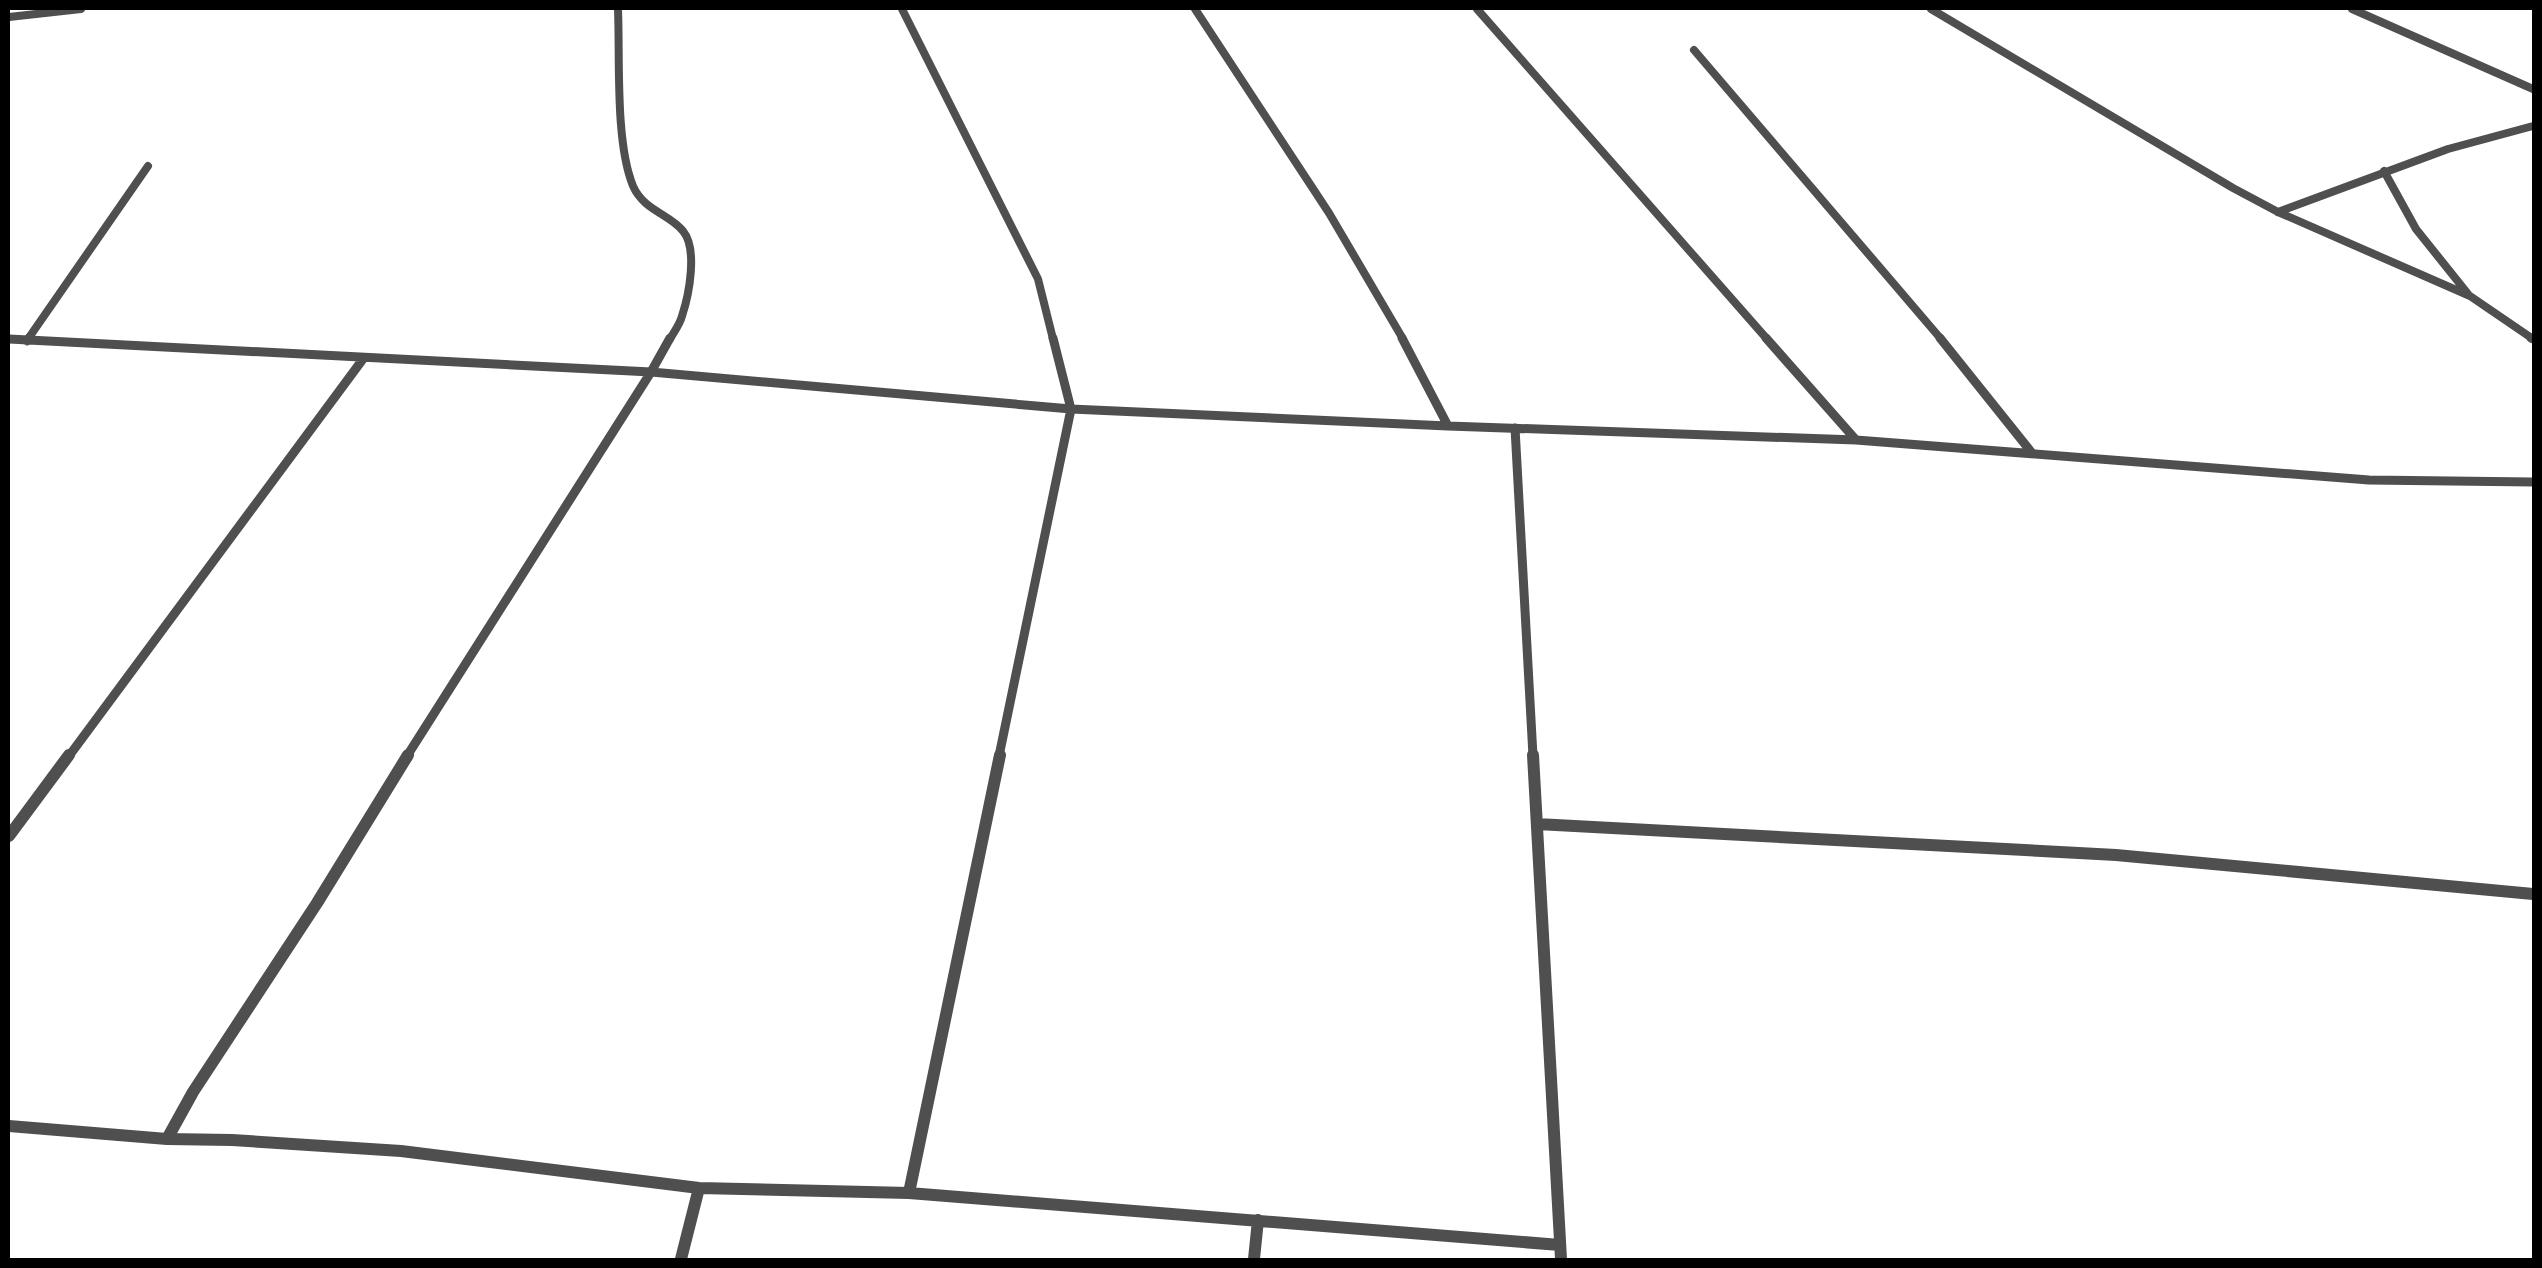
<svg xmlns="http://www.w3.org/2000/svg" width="2542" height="1268" font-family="Rubik,sans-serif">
  <rect width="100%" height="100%" fill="#fff"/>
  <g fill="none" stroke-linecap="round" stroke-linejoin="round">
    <!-- street-far2 -->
    <path stroke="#4f4f4f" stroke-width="8" d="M618,9c2,49 -3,133 15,177 11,25 37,28 50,45 15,18 6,64 -1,85 -2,8 -8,16 -12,23
      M902,9l136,270 15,60
      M1195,9l134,204 74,126
      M1477,9l290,330
      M1931,9l302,179 45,24 192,84 63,43
      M2352,9l181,80
      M9,17l72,-8
      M1694,50l247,289
      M2384,171l32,58 52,65
      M2278,212l170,-63 85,-23
      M9,339h2
      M28,339l120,-173"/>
    <!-- street-far1 -->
    <path stroke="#4f4f4f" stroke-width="9" d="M1402,338l46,88
      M1766,338l90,102
      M1940,338l92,115
      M2531,338l2,1
      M9,339l642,33 420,37 377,17 408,14 513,40 164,2
      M27,341l2,-3
      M1515,428l18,328
      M69,756l294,-397
      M407,756l244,-384 19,-34
      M999,756l72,-347 -18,-71"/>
    <!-- street -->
    <path stroke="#4f4f4f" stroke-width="12" d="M408,755l-91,148 -124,189 -26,47 65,1 169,11 298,37 210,5 651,52
      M1533,755l28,504
      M1537,824l579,31 417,39
      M9,836l60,-81
      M9,1126l158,13
      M909,1193l91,-438
      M681,1259l18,-71
      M1254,1259l4,-39"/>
  </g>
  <!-- border -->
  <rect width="2542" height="1268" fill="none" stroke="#000000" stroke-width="20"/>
</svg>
